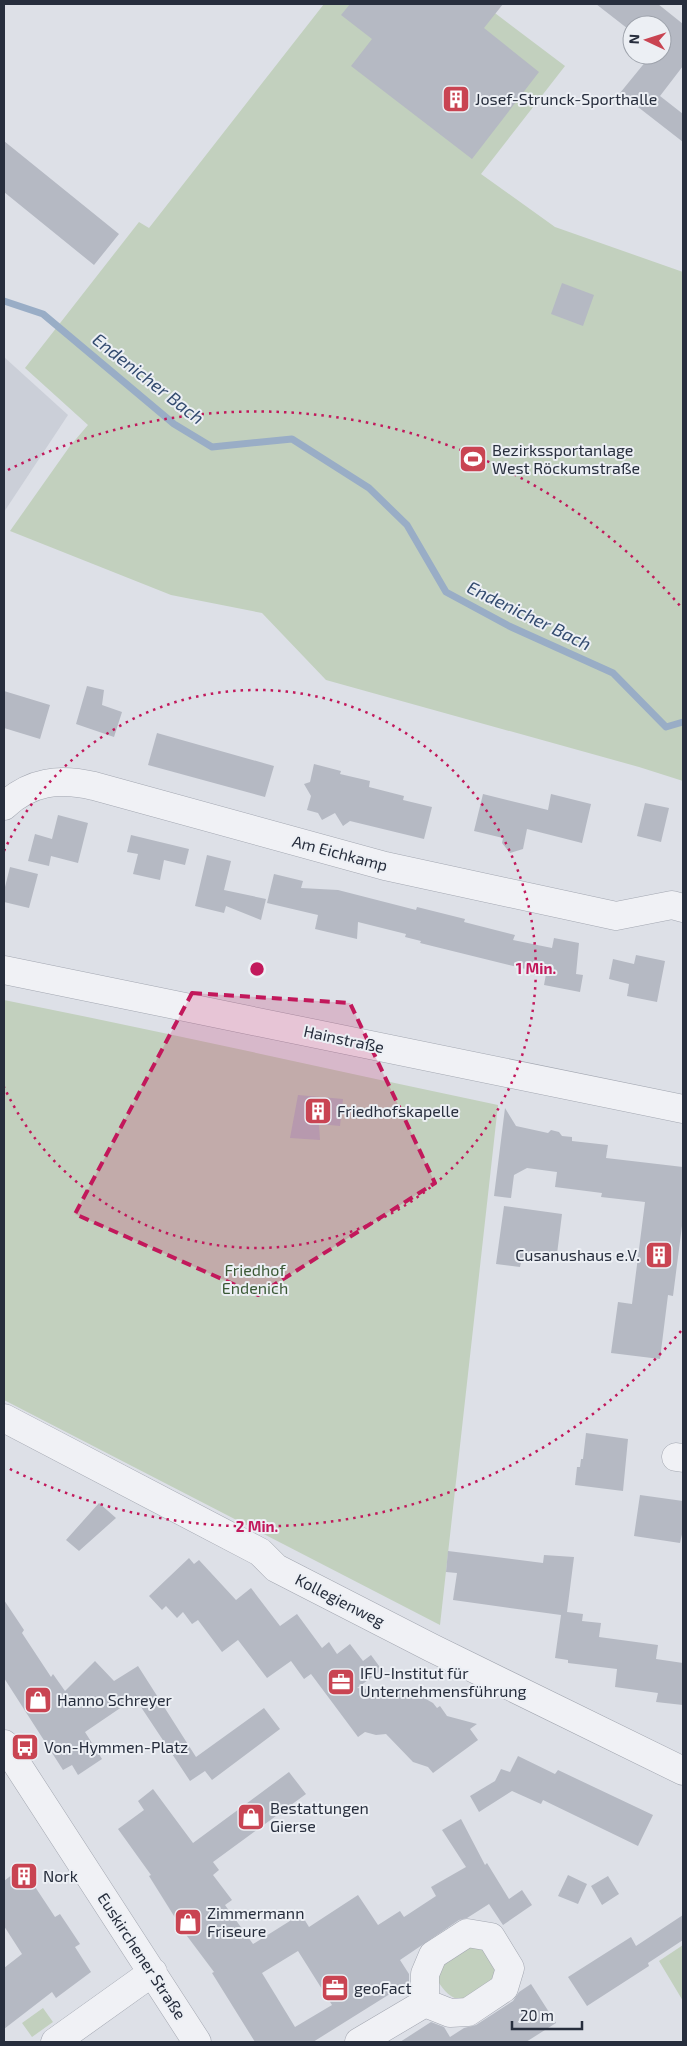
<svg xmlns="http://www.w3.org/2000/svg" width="687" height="2046" font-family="'Exo 2',sans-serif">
  <rect width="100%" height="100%" fill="#dde0e7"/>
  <!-- built -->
  <path fill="#cbcfd8" d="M4,357l64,58 -64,97z"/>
  <!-- green -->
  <path fill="#c2d0be" d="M324,4h159l82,62 -84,108 74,53 128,45v509l-44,-14 -313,-87 -64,-67 -91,-18 -161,-64 60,-85 18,-21 -63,-57 114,-146 10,6z
    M4,1000c165,33 329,70 494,105l-58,520 -436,-225z
    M469,1941l19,1 11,36 -35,23c-14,-3 -19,-9 -27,-21l6,-23z
    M683,1945v56l-24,-40z
    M43,2008l10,14 -21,15 -10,-14z"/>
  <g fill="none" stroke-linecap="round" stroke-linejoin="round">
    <!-- stream -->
    <path stroke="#99adc6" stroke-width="7" d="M4,301l39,13 131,110 38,23 80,-8 77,49 38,37 39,67 63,34 104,47 53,54 17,-5"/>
  </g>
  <!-- building -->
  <path fill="#b5b9c3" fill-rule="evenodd" d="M350,4h153l-19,24 55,44 -67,87 -121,-93 21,-27 -31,-24z
    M596,4h62l25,20v42l-23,30 23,18v28l-63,-49 31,-38h11v-30h-30v7z
    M4,141l115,93 -25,31 -90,-73z
    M562,283l32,12 -11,31 -32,-12z
    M87,686l17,4 -2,15 20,7 -8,25 -38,-13z
    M4,691l46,14 -10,34 -36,-11z
    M157,733l117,33 -9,31 -117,-32z
    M314,764l27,7 -1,3 30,7 -1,6 35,9 -1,4 29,7 -8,32 -74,-18 -7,5 -8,-13 -13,7 -4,-7 -11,-3 4,-14 -7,-12 6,-2z
    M483,794l65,16 3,-16 40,10 -9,39 -55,-14 -4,20 -13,4 -8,-10 1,-5 -29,-7z
    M645,803l24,5 -8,34 -24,-6z
    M58,815l30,8 -10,40 -27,-7 -2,10 -21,-5 7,-27 17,5z
    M131,835l58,14 -4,16 -21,-5 -4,20 -27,-6 5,-20 -11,-2z
    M207,855l24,6 -7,29 42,9 -5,21 -35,-14 -2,7 -29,-7z
    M10,867l28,7 -9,34 -25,-6v-11z
    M274,874l29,7 -2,7 37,2 78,20 1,-3 48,12 -1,3 51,13 -2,5 39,8 2,-10 25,5 -3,31 7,1 -3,17 -36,-7 2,-11 -126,-31 1,-2 -16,-4 1,-3 -48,-12 -1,17 -42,-10 3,-14 -51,-12z
    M636,955l29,6 -8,41 -30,-6 2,-12 -20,-5 4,-20 21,5z
    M298,1095l45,4 -3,27 -21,-2 1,16 -30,-2z
    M505,1108l11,18 32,7 3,-3 8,2 3,4 10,1v4l36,4 -2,13 77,9v51l-10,78 -5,-1 -8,64 -49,-6 7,-51 14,2 13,-102 -44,-5 1,-4 -47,-6 2,-15 -30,-4 -13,7 -3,23 -17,-2z
    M504,1206l58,8 -6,48 -34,-4 -2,9 -24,-3z
    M586,1433l42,6 -5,52 -48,-6 2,-18h3l1,-8h2z
    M640,1495l43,6v29l-3,13 -46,-7z
    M99,1503l17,15 -37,33 -13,-11z
    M448,1551l95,12 1,-8 30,2 -7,55 16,2 -1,7 19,2 -2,14 59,8 -2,14 27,4v42l-27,-3 2,-9 -43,-6 2,-18 -49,-6v-3l-13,-2 6,-43 -108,-15 4,-27 -11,-1z
    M189,1558l5,6 5,-4 37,40 15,-12 29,38 17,-12 25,34 7,-6 8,12 13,-10 13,17 8,-6 11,15 -25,18 60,6 16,9 4,5 3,-2 7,10 30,8 -7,5 8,11 -45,33 -5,-6 -15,-5 -27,-28 -10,1 -11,-3 -7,5 -47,-63 -7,5 -13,-18 -24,17 -29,-38 -16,12 -24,-32 -6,4 -9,-12 -6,6 -11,-12 -4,4 -13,-14z
    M4,1600l20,30 -2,3 29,44 2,-3 12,17 30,-30 19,20 24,-15 58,91 68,-49 16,21 -68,51 -7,-9 -15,10 -55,-83 -50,34 17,27 -24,16 -6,-10 -9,5 -59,-92z
    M518,1756l37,18 3,-4 95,45 -15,31 -95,-46 -2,4 -29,-13 -33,21 -9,-16 25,-15 6,-12 9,3z
    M289,1772l17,22 -93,68 6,8 -6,5 19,25 -7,5 28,39 48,-30 8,13 49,-32 20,30 22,-14 4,6 32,-21 -5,-9 35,-20 -24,-37 19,-11 24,46 2,-2 22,36 13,-9 10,15 -29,20 -14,-21 -22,14 -8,2 -59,40 9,14v8l-96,60h-58l-43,-69 2,-1 -30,-40 -35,-56 2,-1 -33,-46 26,-19 -6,-9 15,-12 40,54zM298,1951l34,54 -37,22 -33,-54z
    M22,1867l33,50 5,-3 20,30 -5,3 16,25 -35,26 -4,-6 -48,37v-61l18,-14 -18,-28v-45z
    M568,1875l19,9 -9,20 -20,-8z
    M608,1876l11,18 -17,11 -11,-19z
    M683,1915v25l-35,23 1,3 -62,40 -19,-29 63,-40 5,9z
    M531,1984l25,39 -30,19h-126l31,-20 13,5 6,10 14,-9 12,-3 37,-24 6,-9z"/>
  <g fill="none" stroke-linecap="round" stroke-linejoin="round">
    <!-- minor casing -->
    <g stroke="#a3a7b1" stroke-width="29">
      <path id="minor" d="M4,806c27,-25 55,-28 90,-20l291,80 231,50 56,-11 11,3
        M4,970l679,139
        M4,1418l256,134 16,16 156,80 251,123
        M676,1457l7,1
        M4,1744l193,298
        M467,1933l24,4 19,31 -6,20 -36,24 -18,1 -25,-10v-29l8,-19z
        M55,2042l98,-70
        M359,2042l66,-39"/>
    </g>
    <!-- minor -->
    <use href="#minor" stroke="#f0f1f5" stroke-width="28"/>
  </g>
  <!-- marked area -->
  <path fill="#c2185b" fill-opacity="0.2" stroke="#c2185b" stroke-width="4" stroke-dasharray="10 6" stroke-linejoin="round" d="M192,993l158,10 85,180 -177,112 -183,-81z"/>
  <!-- distance rings -->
  <g fill="none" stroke="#c2185b" stroke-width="2.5" stroke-dasharray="2.5 5">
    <path d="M4 851A279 279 0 1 1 4 1087"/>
    <path d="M681 1331A558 558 0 0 1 8 1468M8 470A558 558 0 0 1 681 607"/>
  </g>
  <!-- icons -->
  <defs>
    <g id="building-square" transform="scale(1.4375)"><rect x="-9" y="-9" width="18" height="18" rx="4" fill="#c94452" stroke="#eceff4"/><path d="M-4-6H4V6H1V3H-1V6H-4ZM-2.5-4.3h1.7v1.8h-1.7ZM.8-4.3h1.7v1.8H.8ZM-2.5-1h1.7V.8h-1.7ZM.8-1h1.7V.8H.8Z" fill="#fff"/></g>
    <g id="stadium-square" transform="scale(1.4375)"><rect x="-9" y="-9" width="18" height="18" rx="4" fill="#c94452" stroke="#eceff4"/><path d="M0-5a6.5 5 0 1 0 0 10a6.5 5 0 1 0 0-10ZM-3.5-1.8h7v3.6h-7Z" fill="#fff"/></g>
    <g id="office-square" transform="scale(1.4375)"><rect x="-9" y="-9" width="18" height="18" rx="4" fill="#c94452" stroke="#eceff4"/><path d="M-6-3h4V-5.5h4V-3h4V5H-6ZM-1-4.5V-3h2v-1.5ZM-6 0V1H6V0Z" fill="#fff"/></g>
    <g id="shop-square" transform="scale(1.4375)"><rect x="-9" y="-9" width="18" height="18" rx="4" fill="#c94452" stroke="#eceff4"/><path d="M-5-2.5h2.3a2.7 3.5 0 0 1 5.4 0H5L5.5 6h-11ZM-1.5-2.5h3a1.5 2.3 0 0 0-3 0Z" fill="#fff"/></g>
    <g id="bus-square" transform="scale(1.4375)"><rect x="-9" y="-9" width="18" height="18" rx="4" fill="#c94452" stroke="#eceff4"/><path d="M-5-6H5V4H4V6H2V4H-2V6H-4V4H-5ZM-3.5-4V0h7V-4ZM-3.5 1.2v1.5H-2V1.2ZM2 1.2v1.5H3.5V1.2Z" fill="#fff"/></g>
  </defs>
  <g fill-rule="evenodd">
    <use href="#building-square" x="456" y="99"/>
    <use href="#stadium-square" x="473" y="459"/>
    <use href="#building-square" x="318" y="1111"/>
    <use href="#building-square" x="659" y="1255"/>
    <use href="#office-square" x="341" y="1682"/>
    <use href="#shop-square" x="38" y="1700"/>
    <use href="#bus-square" x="25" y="1747"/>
    <use href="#shop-square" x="251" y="1817"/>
    <use href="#building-square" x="24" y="1876"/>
    <use href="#shop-square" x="188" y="1922"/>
    <use href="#office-square" x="335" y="1988"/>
  </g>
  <g text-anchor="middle" stroke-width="4" stroke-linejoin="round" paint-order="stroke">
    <!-- poi labels -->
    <g font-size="16" fill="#272e3d" stroke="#eceff4" text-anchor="start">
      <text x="475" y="105">Josef-Strunck-Sporthalle</text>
      <text x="492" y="456">Bezirkssportanlage<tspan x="492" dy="18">West Röckumstraße</tspan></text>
      <text x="337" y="1117">Friedhofskapelle</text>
      <text x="640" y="1261" text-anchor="end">Cusanushaus e.V.</text>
      <text x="360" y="1679">IFU-Institut für<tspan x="360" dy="18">Unternehmensführung</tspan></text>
      <text x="57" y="1706">Hanno Schreyer</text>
      <text x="44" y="1753">Von-Hymmen-Platz</text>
      <text x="270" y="1814">Bestattungen<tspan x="270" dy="18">Gierse</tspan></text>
      <text x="43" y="1882">Nork</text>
      <text x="207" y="1919">Zimmermann<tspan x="207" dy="18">Friseure</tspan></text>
      <text x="354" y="1994">geoFact</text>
    </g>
    <!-- street labels -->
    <g font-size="16" fill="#272e3d" stroke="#eceff4">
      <text transform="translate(340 853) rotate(15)" y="6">Am Eichkamp</text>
      <text transform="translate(344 1039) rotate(12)" y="6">Hainstraße</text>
      <text transform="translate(340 1600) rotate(27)" y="6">Kollegienweg</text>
      <text transform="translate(142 1956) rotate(57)" y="6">Euskirchener Straße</text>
    </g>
    <!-- park labels -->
    <g font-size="16" fill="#3a5835" stroke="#eceff4">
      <text x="255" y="1276">Friedhof<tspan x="255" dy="18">Endenich</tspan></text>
    </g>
    <!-- water labels -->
    <g font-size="18" font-style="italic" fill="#334b6f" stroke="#eceff4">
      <text transform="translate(148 379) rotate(38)" y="6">Endenicher Bach</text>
      <text transform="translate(529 616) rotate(26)" y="6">Endenicher Bach</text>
    </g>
  </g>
  <circle cx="257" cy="969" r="8" fill="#c2185b" stroke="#eceff4" stroke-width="2.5"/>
  <g font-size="15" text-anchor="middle" font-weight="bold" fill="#c2185b" stroke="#eceff4" stroke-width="4" stroke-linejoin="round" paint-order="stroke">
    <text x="536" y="974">1 Min.</text>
    <text x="257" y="1532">2 Min.</text>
  </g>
  <!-- border -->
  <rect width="687" height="2046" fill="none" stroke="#272e3d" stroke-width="10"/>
  <!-- north arrow -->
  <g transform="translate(647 40) rotate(274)"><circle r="24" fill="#eceff4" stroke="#9da2ab"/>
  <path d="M0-4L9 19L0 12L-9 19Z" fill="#c94452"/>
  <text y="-8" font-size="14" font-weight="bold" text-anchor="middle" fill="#272e3d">N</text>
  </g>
  <!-- scale -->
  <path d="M512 2021v8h70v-8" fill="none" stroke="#272e3d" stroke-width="2.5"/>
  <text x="520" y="2021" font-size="15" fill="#272e3d" stroke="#eceff4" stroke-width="4" paint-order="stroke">20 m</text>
</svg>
